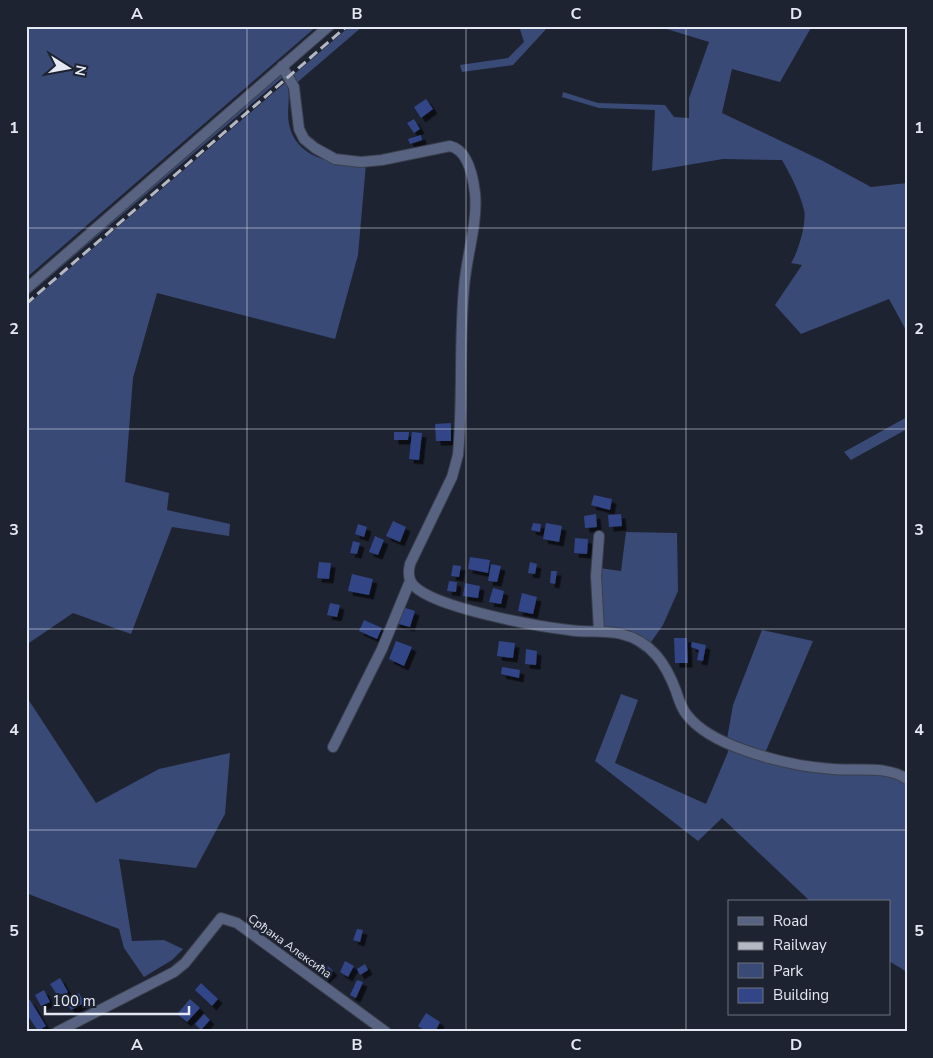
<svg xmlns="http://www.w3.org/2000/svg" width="933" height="1058" font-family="'Nunito Sans',sans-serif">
  <defs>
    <filter id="shadow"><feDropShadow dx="4.5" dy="4.5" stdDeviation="0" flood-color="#0009"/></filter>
  </defs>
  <rect width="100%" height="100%" fill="#1e2331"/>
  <!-- green -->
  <path fill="#3a4a76" d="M26,26h291l-291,252z
    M350,26h13l-70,60 -3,-8z
    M519,26h30l-36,39 -51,7 -2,-7 48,-7 16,-16z
    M657,26h155l-32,56 -48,-13 -10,44 101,48 48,26 36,-4v149l-18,-33 -88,35 -26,-29 27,-40 -11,-2c7,-10 16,-41 13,-53 -4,-17 -13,-34 -22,-50l-59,-1 -71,12 3,-61 -56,-2 -37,-11 1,-5 35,11 67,2 9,12 15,1v-20l20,-56z
    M281,74l2,3 -257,220v-8z
    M286,82c6,13 0,28 3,42 7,36 48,41 77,40l-8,91 -23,84 -178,-46 -24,85 -8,104 44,11 -2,17 63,14 -1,12 -57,-9 -41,107 -58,-21 -47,32v-339z
    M907,417v12l-56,31 -7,-8z
    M626,532l51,1 1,58 -15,34 -19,27 -19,-14 -28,-6 -5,-65 29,4z
    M762,630l51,11 -48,112c20,5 44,11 65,11 27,1 50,-2 77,8v200l-18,-11v-59h-78l-89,-84 -24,23 -103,-80 26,-67 17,6 -23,63 91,41 22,-52 -1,-13 6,-34z
    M26,696l70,107 63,-34 71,-16 -5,61 -29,54 -77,-9 13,82 32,-1 19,9 -11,11 -28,17 -20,-29 -5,-19 -93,-36z"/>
  <!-- building -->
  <path fill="#314587" filter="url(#shadow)" d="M426,99l7,10 -12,9 -7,-11z
    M414,119l6,10 -6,4 -7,-10z
    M421,135l1,5 -12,4 -2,-5z
    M451,423v18h-15l-1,-17z
    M394,432h15l-1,8h-14z
    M412,432l10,1 -3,27 -10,-1z
    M594,495l18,4 -2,11 -19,-5z
    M596,514l1,13 -12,1 -1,-12z
    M621,514l1,12 -13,1 -1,-12z
    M393,521l13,6 -6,15 -14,-6z
    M533,523l8,1 -1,8 -9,-2z
    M546,523l16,3 -3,16 -16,-3z
    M358,524l9,3 -3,10 -9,-3z
    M375,536l9,4 -6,15 -9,-3z
    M575,538l13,1 -1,15 -13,-1z
    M353,541l7,2 -3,11 -7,-1z
    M470,557l20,3 -2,13 -20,-4z
    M319,562l12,1 -2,16 -12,-1z
    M530,562l7,2 -2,10 -7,-1z
    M491,564l10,2 -4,16 -9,-1z
    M453,565l8,1 -2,11 -8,-1z
    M551,571h6l-2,13 -5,-1z
    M352,574l21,5 -4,16 -21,-4z
    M449,581l8,1 -1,10 -9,-1z
    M465,583l15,3 -2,12 -15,-2z
    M493,588l11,3 -3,13 -12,-2z
    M522,593l15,4 -4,17 -15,-3z
    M330,603l10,2 -3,12 -10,-2z
    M399,606l16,5 -5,16 -15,-4z
    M364,620l18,8 -5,11 -18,-8z
    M674,638h13l1,25h-13z
    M396,641l16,6 -8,19 -15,-7z
    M499,641l16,2 -2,15 -16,-2z
    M692,642l14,3 -3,16 -6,-1 2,-10 -8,-3z
    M526,649l11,2 -1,14 -11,-1z
    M502,667l18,3 -1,8 -18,-4z
    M357,929l6,1 -3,12 -7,-2z
    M345,961l9,5 -6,11 -8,-5z
    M365,964l3,6 -8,5 -3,-6z
    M328,966l5,5 -8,8 -5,-6z
    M60,978l8,14 -9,6 -9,-14z
    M357,980l6,2 -7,16 -6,-3z
    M201,983l17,16 -6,7 -17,-16z
    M44,990l6,12 -9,4 -6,-11z
    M79,993l5,10 -13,7 -6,-10z
    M190,999l10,9 -13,14 -10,-8z
    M30,1000l16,26 -8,5 -12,-18v-11z
    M426,1013l14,9 -5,10h-8l-9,-6z
    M204,1014l6,6 -9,10 -6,-6z"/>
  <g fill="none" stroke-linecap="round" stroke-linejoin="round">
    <!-- street casing -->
    <g stroke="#3a3f4c" stroke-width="12">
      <path id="street" d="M282,66l12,21 5,42 5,10 11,9 20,11 26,3 21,-2 68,-14c18,4 23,30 25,47 3,31 -9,64 -11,95 -5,55 -1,112 -6,167l-6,22 -42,87c-2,8 -2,16 4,22 22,22 121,40 155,44 17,3 35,0 52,4 30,7 45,30 55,57 3,9 5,17 11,24 14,18 37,28 57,35 28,10 59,17 89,19 24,2 53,-4 74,10
        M26,289l303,-263
        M599,631l-3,-55 3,-40
        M333,747l49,-98 28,-68
        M57,1032l117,-60 11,-9 36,-45 16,5 149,109"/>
    </g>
    <!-- street -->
    <use href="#street" stroke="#576381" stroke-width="10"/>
    <!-- rail -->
    <path stroke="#b4b8c3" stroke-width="3" stroke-dasharray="10 5" stroke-linecap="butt" d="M26,304l321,-278"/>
  </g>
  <!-- grid -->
  <path fill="none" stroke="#e4e8f2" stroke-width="1" stroke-opacity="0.55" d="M247,26v1006M466,26v1006M686,26v1006M26,228h881M26,429h881M26,629h881M26,830h881"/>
  <g text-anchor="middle" stroke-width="5" stroke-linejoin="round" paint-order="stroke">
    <!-- street labels -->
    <g font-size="12" fill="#e4e8f2" stroke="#1e2331">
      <text transform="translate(290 946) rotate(36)" y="4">Срђана Алексића</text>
    </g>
  </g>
  <!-- border -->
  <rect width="933" height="1058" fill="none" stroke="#1e2331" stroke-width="55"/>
  <!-- legend -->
  <rect x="728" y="900" width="162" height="115" fill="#1e2331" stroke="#6d727e"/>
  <rect x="738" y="917" width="25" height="8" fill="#576381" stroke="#6d727e"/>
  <text x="773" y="926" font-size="15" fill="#e4e8f2">Road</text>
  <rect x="738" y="942" width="25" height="8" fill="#b4b8c3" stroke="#6d727e"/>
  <text x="773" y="950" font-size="15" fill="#e4e8f2">Railway</text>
  <rect x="738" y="963" width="25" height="15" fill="#3a4a76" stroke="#6d727e"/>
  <text x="773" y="976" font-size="15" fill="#e4e8f2">Park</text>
  <rect x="738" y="988" width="25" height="15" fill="#314587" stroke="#6d727e"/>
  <text x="773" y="1000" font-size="15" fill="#e4e8f2">Building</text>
  <!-- north arrow -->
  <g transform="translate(68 68) rotate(101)" stroke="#1e2331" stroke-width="4" paint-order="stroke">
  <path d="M0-4L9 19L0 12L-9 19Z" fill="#e4e8f2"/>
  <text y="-8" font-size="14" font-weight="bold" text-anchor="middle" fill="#e4e8f2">N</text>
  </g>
  <!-- scale -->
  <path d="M45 1006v8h144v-8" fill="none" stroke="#e4e8f2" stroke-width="2.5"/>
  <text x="52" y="1006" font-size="15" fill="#e4e8f2" stroke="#1e2331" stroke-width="4" paint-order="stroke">100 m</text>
  <rect x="28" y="28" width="878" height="1002" fill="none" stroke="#e4e8f2" stroke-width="2"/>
  <g font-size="16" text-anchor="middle" font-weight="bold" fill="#e4e8f2">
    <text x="137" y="19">A</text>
    <text x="357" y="19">B</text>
    <text x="576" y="19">C</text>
    <text x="796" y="19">D</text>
    <text x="14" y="133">1</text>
    <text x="919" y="133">1</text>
    <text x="14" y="334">2</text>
    <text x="919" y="334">2</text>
    <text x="14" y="535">3</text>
    <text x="919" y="535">3</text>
    <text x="14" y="735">4</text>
    <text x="919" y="735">4</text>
    <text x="14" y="936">5</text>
    <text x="919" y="936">5</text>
    <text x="137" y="1050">A</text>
    <text x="357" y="1050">B</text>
    <text x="576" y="1050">C</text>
    <text x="796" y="1050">D</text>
  </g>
</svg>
